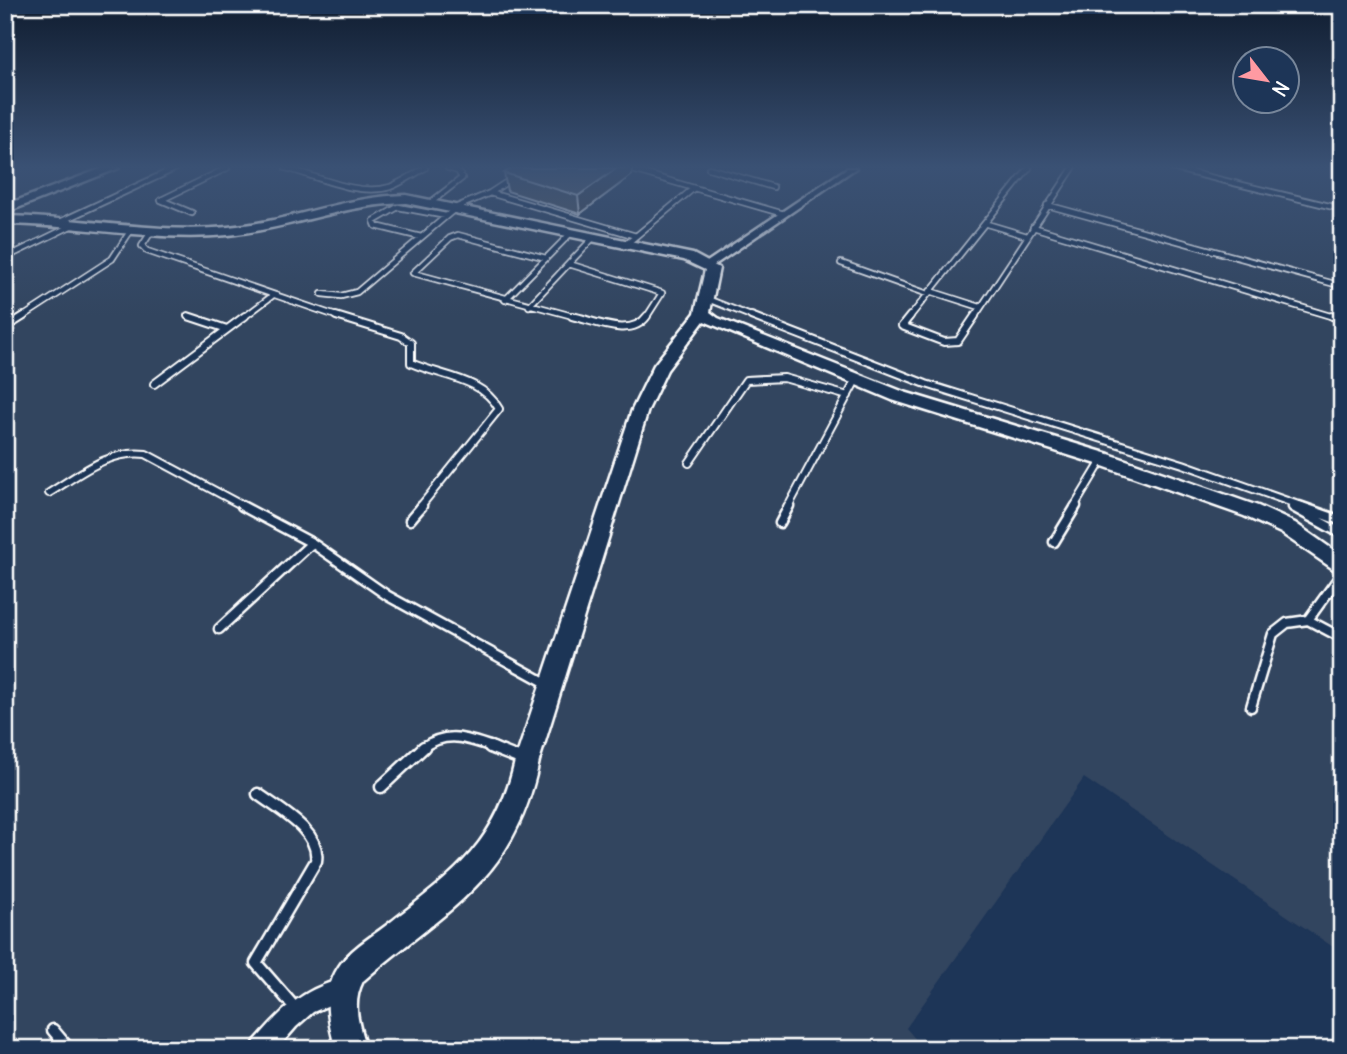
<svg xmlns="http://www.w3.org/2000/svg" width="1347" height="1054" font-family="Delius,sans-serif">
  <rect width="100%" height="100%" fill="#1d3557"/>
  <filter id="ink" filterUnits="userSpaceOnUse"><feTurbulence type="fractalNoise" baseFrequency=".0143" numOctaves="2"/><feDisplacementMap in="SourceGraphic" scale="14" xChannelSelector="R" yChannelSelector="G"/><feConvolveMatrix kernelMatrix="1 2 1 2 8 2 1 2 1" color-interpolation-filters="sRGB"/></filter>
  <g filter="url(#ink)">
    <!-- built -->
    <path fill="#33455f" d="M5,168h1337v785l-258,-175 -178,250 18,21h-919z"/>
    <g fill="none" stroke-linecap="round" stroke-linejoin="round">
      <!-- lane-far3 casing -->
      <g stroke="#fff" stroke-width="8">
        <path id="lane-far3" d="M286,168c31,8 72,29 104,19 13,-5 24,-13 35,-19
          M626,168l68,20
          M709,168l64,19
          M1172,168l170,41
          M490,193l146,43
          M430,203l32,-25 -4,-7 -10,-3
          M1047,205l295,81
          M192,213l-31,-13 66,-32
          M62,221l114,-53
          M987,224l40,12
          M1033,227l304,91
          M151,232l-9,14 5,5 195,67
          M421,237l-45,-11 -2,-5 24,-14 48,9
          M624,246l70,-58 90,26
          M5,258l70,-34
          M546,258l-88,-23 -8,3 -37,35 167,45
          M841,263l87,31
          M569,264l93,29 -16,25
          M930,291l50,16
          M322,294l19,2 16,-4 100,-85 33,-14 38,-25
          M705,298l51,20
          M505,300l65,-66
          M529,306l63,-67
          M188,316l5,2
          M21,318l91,-59 19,-29
          M243,318l29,-22
          M909,318l120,-150
          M974,318l99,-150"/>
      </g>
      <!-- lane-far2 casing -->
      <g stroke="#fff" stroke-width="10">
        <path id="lane-far2" d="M188,316l39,13
          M336,316l65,20 10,7v20c31,14 70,14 88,46l-79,98
          M572,316c23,5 59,23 75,0
          M751,316l175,68 257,80 121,43
          M910,316l-8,10 42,16 14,-1 17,-25
          M1332,316l10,3
          M5,328l19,-12
          M154,384l91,-68
          M689,463l57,-83 38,-2 64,18
          M49,493c30,-18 60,-44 97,-39l99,53
          M788,507l68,-127
          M1074,507l29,-48"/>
      </g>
      <!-- lane-far1 casing -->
      <g stroke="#fff" stroke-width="13">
        <path id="lane-far1" d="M242,506l70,37 76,53 162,89
          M1299,506l43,15
          M1293,507l49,27
          M410,520l12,-14
          M780,523l9,-17
          M1054,542l22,-36
          M1342,573l-34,47 34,18
          M219,629l93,-86
          M1251,707l22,-73 14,-11 21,-3
          M422,748c25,-18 45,-10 73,0"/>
      </g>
      <!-- lane casing -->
      <g stroke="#fff" stroke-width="15">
        <path id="lane" d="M490,747l33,13
          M381,787l43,-40
          M258,794c21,16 63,37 58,67l-60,102 40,46
          M53,1030l16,19"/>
      </g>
      <!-- street casing -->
      <g stroke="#fff" stroke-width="5">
        <path id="street" d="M847,168h9l-143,98 -9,-2z
          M341,979l7,4 4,7 -4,7 -35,15 -17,15 -19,22h-25l3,-8c27,-31 45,-50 86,-62z"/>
      </g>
      <!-- secondary casing -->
      <g stroke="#fff" stroke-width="5">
        <path id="secondary" d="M103,168h16l-114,45v-8z
          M406,195l287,59 26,14 -9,44 8,6 186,74 205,62 149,52 37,17 47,33v19l-61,-42 -37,-17 -147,-52 -205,-64 -188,-79 -37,49 -19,40 -109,351c-24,120 -92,147 -176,220 -12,23 -4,44 3,68h-30c-9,-30 -15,-59 6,-87 12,-16 34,-28 50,-41 63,-48 105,-79 123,-160l117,-351 22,-45 41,-52 10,-43 -21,-10 -278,-57c-61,1 -117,26 -178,32 -74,7 -149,-10 -223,-11v-8c74,1 149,18 223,11 61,-5 117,-31 178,-32z"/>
      </g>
      <!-- lane-far3 -->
      <use href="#lane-far3" stroke="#1d3557" stroke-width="4.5"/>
      <!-- lane-far2 -->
      <use href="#lane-far2" stroke="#1d3557" stroke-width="6"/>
      <!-- lane-far1 -->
      <use href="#lane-far1" stroke="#1d3557" stroke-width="8"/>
      <!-- lane -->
      <use href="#lane" stroke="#1d3557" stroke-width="10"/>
      <!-- street -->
      <use href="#street" fill="#1d3557" fill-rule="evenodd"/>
      <!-- secondary -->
      <use href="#secondary" fill="#1d3557" fill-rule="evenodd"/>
    </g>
    <!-- wall -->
    <path fill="#585b61" stroke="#fff" stroke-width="2" d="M512,168h120v7l-52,39 -73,-23 -3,-18z"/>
    <!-- shaded-wall -->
    <path fill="#474a4f" stroke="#fff" stroke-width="2" d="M617,168h15v7l-52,39 -2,-18z"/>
    <!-- building -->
    <path fill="#666a71" stroke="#fff" stroke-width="2" d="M512,168h105l-39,28 -74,-23z"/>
  </g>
  <!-- sky -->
  <linearGradient id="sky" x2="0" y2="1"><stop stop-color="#101d30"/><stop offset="0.53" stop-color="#3a5174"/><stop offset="1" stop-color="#3a5174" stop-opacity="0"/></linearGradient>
  <rect width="1347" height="315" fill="url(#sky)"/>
  <!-- margin -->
  <rect width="1347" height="1054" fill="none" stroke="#1d3557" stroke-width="28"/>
  <rect x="14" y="14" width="1319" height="1026" fill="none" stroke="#fff" stroke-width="2.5" filter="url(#ink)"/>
  <!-- north arrow -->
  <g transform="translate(1266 80) rotate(121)"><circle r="33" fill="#1d3557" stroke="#77869a" stroke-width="2"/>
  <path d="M0-5L12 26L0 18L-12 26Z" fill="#ff9aa2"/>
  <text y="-10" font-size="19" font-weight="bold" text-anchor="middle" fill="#ffffff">N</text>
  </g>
</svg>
